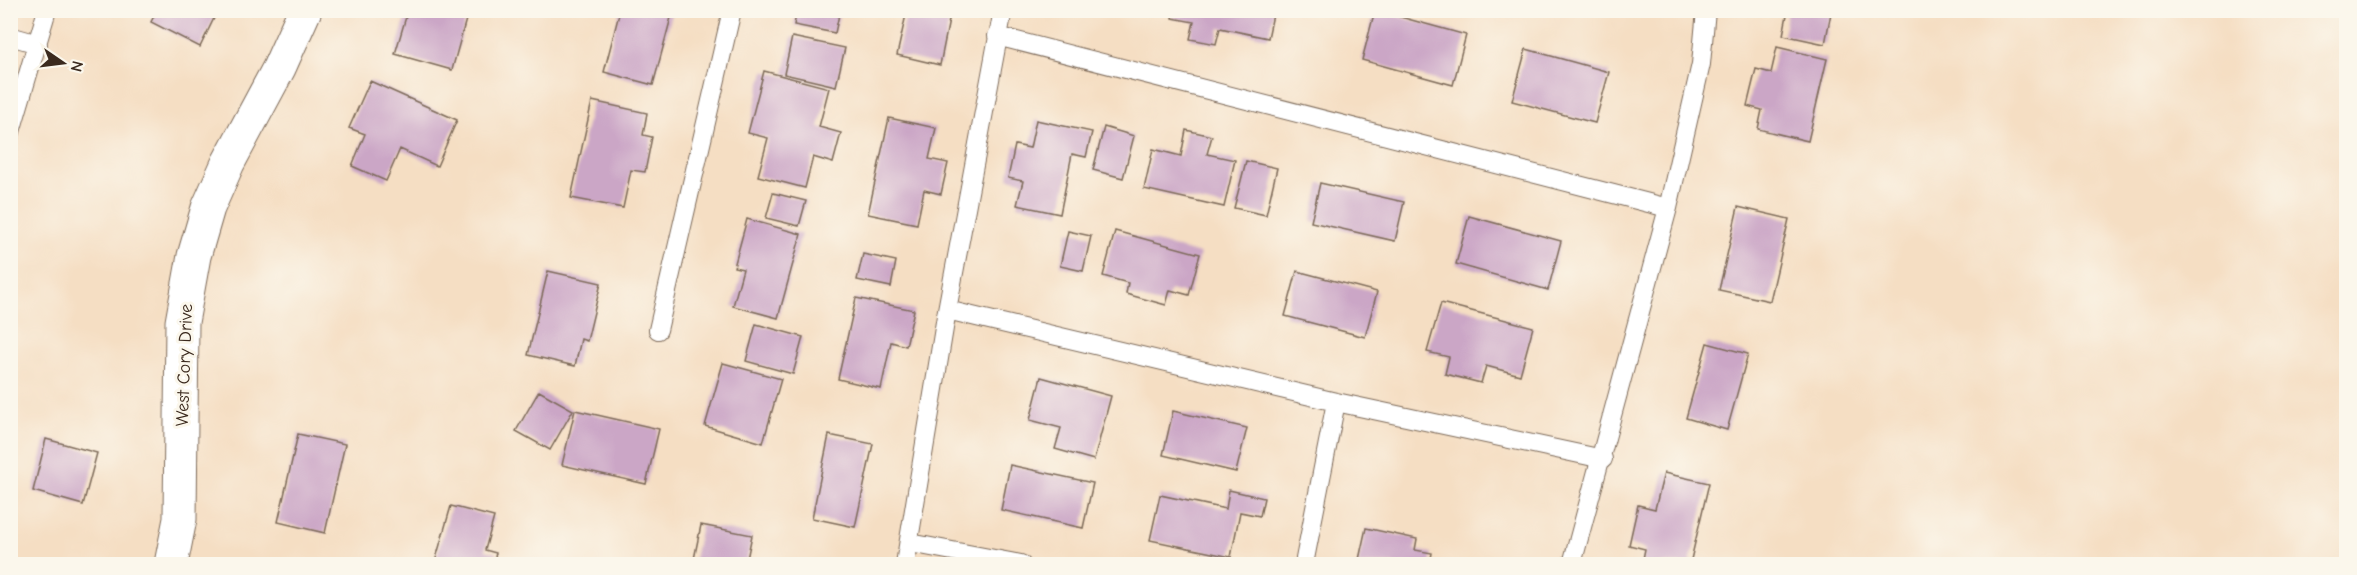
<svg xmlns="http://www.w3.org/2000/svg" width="2357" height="575" font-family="'Comic Neue',sans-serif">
  <rect width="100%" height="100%" fill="#fbf7ec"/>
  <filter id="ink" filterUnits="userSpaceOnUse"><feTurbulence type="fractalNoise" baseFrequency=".0167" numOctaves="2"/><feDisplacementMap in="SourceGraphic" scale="12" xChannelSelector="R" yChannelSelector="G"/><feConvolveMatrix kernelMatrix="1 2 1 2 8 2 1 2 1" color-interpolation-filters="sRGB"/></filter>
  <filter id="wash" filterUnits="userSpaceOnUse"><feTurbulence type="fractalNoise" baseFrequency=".008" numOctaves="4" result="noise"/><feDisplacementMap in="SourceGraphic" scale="24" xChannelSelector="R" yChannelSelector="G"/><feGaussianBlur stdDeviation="1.35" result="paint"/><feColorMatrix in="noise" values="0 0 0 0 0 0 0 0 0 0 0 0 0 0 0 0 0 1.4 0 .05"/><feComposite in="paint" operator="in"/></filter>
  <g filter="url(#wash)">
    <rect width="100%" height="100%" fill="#f5dec3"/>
    <g id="blocks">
      <!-- building -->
      <path fill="#cba6c6" d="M157,10h61l-18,37 -49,-25z
        M408,10l60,2 -16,58 -57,-16z
        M620,10h53l-20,75 -49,-13z
        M797,10h43l-5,23 -41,-8z
        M907,10h44l-11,55 -43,-10z
        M1174,10h100l-6,28 -48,-10 -4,16 -26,-5 4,-17 -22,-4z
        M1375,10l91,25 -13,50 -91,-25z
        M1788,10l43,3 -6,31 -42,-9z
        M792,37l53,11 -9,38 -52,-12z
        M1777,47l50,12 -19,82 -50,-12 4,-19 -15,-4 9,-37 15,4z
        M1526,49l83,23 -14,51 -83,-22z
        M764,71l65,17 -10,39 22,6 -8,30 -20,-6 -8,31 -47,-12 10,-38 -20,-5z
        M370,81l87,39 -20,46 -37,-17 -14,32 -34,-15 13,-32 -16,-6z
        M592,101l55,12 -4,22 9,2 -7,35 -14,-2 -8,38 -52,-10z
        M889,118l47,10 -7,31 19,4 -7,31 -17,-4 -7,34 -49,-10z
        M1036,120l56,12 -6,25 -14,-3 -12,60 -43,-9 6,-24 -15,-3 7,-33 15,3z
        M1104,127l30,9 -11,42 -30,-8z
        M1186,130l26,6 -5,18 28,6 -11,47 -80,-18 9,-40 28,7z
        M1246,161l31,7 -11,47 -32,-7z
        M1320,183l84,19 -9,39 -84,-19z
        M773,193l33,8 -7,25 -33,-8z
        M1738,207l51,12 -19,82 -51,-11z
        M1469,216l92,25 -13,49 -92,-26z
        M747,219l54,15 -23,84 -45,-12 10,-37 -9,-2z
        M1068,231l23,5 -8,35 -23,-5z
        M1115,231l85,23 -11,41 -19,-5 -4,15 -40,-11 2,-11 -25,-7z
        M863,254l33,7 -5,26 -34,-7z
        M548,271l53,12 -14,58 -6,-2 -6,27 -47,-11z
        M1297,271l80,21 -12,45 -80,-21z
        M856,298l58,12 -8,36 -15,-4 -10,47 -43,-10z
        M1441,303l92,24 -13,48 -34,-9 -5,17 -36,-9 4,-17 -22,-5z
        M756,324l47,13 -10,37 -47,-13z
        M1707,343l41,11 -21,76 -41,-12z
        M723,363l58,16 -18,64 -58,-17z
        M1041,377l70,19 -17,64 -39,-11 6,-21 -31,-8z
        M539,391l34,19 -23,40 -34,-19z
        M575,410l84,19 -13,55 -84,-19z
        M1173,411l74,17 -11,44 -73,-17z
        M298,434l47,10 -20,89 -47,-11z
        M829,435l44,9 -18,83 -43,-9z
        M46,439l51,14 -14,52 -50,-14z
        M1010,465l83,18 -10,45 -82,-18z
        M1664,473l45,10 -19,81h-48l3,-15 -16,-4 9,-40 17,4z
        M1229,490l35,8 -4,18 -20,-4 -9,45 -81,-17 10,-45 66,14z
        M451,506l43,11 -9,33 11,3 -3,11 -58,-2z
        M701,525l51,10 -6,29h-53z
        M1366,528l51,11 -2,11 17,3 -2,11h-72z"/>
    </g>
  </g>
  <g filter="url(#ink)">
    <use href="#blocks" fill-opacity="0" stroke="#7c6958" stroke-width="1.5"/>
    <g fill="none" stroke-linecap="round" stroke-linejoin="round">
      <!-- service casing -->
      <g stroke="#7c6958" stroke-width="20">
        <path id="service" d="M10,36l28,8
          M997,36l671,172
          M10,135l37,-125
          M947,310l389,92 267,57
          M658,330l74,-320
          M910,543l111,21
          M905,564l42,-254 56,-300
          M1304,564l32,-162
          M1572,564l96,-356 33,-144 5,-54"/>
      </g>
      <!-- minor casing -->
      <g stroke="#7c6958" stroke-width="35">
        <path id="minor" d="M171,564l9,-45 2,-197 12,-66 14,-48 20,-45 51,-95 26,-58"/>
      </g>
      <!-- service -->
      <use href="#service" stroke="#fff" stroke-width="18"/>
      <!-- minor -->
      <use href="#minor" stroke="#fff" stroke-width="33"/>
    </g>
  </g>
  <g text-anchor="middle" stroke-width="6" stroke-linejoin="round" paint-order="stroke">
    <!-- street labels -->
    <g font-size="18" fill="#3b2a1e" stroke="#fbf7ec">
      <text transform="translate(184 365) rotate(-88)" y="6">West Cory Drive</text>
    </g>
  </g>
  <!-- margin -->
  <rect width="2357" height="575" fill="none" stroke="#fbf7ec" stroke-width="36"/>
  <!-- north arrow -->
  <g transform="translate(63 63) rotate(104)" stroke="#fbf7ec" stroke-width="4.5" paint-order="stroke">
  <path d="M0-4.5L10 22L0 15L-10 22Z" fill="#3b2a1e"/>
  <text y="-9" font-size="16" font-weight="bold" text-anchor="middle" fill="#3b2a1e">N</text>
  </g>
</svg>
